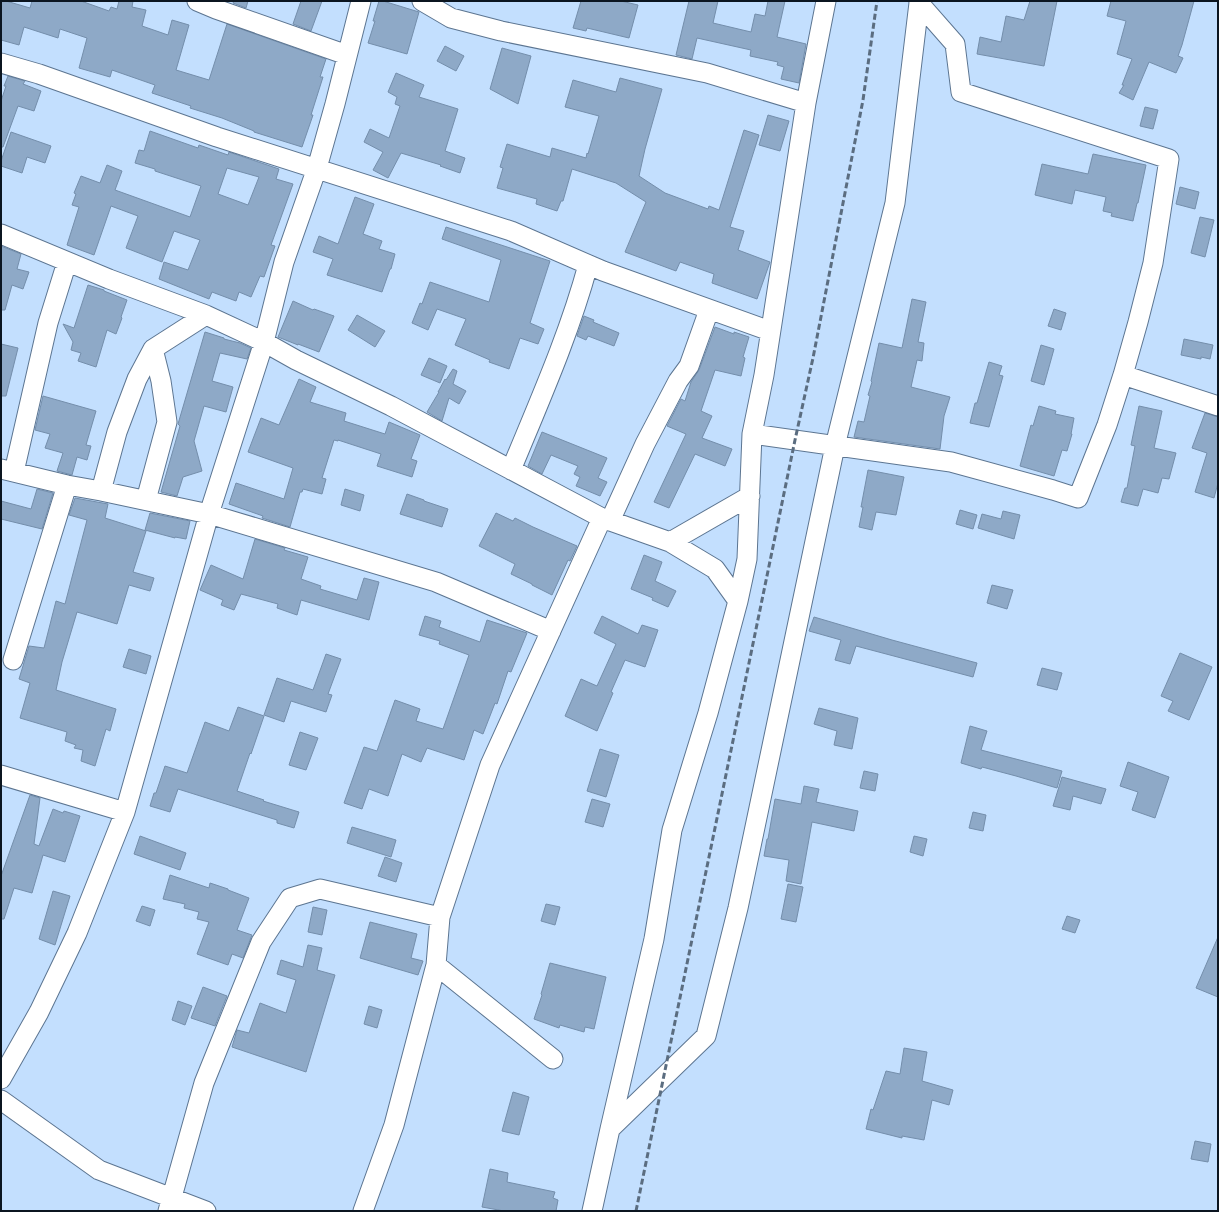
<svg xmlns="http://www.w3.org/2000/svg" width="1219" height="1212" font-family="'DM Sans',sans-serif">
  <rect width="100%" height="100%" fill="#c3dffe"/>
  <!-- building -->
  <path fill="#8ea9c7" stroke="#748eab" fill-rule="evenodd" d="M1,1h5l24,7 2,-7h49l28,10 2,-4 6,2 2,-8h14l-1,6 14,3 -4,16 26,9 4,-15 17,5 -13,45 33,10 18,-56 99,35 -6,18h3l-12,38h2l-11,32 -48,-15v-1l-32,-13 -32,-10 1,-2 -39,-13 3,-8 -43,-15 -2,7 -31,-9 8,-30 -27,-9 -2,9 -34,-11 -5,18 -18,-5z
    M234,1h14l-2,7 -13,-5z
    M301,1h21l-11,30 -18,-7z
    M379,1h4l36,11 -12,42 -39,-11 7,-22h-2z
    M581,1h40l17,4 -9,33 -42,-10 -1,3 -13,-3z
    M689,1h29l-5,22 38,9 4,-18 10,2 3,-15h17l-8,36 29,7 -7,39 -18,-4 3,-12 -7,-2 1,-3 -28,-6 1,-6 -54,-12 -5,21 -16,-4z
    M1030,1h27l-13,65 -67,-12 3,-17 21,5 5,-26 18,4z
    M1111,1h83l-12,44 -4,11 5,2 -7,15 -27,-11 -16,38 -14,-7 5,-8h-2l10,-26 -15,-5 9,-33 -19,-5z
    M445,46l19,10 -8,15 -19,-10z
    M502,48l29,8 -13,48 -28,-15z
    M396,73l28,12 -5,12 39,12 -13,42 20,7 -5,15 -20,-7 1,-1 -40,-12 -13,25 -15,-8 10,-18 -19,-10 6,-13 19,9 11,-32 -5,-2 2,-7 -9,-5z
    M8,76l17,5 -2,3 18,7 -7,20 -16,-5 -15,41h-2v-46l5,-15h-2z
    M620,78l42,11 -17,60 -6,27 26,17 43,16 1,-3 10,4 25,-80 15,5 -29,92 14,4 -6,19 32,12 -13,37 -45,-16 2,-9 -34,-12 -4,9 -51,-19 21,-50 -30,-19 -44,-14 -9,32h-2l-4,10 -21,-7 1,-5 -40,-11 6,-20 -3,-1 7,-23 43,13 2,-9 34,10 1,-5 1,1 11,-38 -34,-9 8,-27 43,12z
    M1145,107l13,3 -5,19 -13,-3z
    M768,115l21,6 -9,30 -21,-6z
    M150,131l48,17 1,-3 29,10 1,-3 50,17 -3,10 17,5 -22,61 4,1 -11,31 -4,-1 -9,21 -12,-5 -3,9 -24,-9 -3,7 -50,-20 5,-17 24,8 12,-30 -26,-9 -12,31 -36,-14 12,-32 -27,-10 -17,49 -27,-10 12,-38 -7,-2 4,-11 -2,-1 7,-17 19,7 7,-18 15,6 -7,19 75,27 11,-31 -46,-15v-2l-20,-6 4,-13 5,1zM227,168l32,9 -11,28 -30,-11z
    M11,132l40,14 -6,17 -18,-6 -5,16 -21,-7v-5z
    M1093,154l53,11 -8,38h-1l-4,18 -22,-5 1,-3 -9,-2 3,-14 -31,-7 -3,14 -37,-9 7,-31 46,10z
    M1180,187l19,5 -4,17 -19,-5z
    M355,197l19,7 -11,30 19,7 -3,8 16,5 -4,15h-1l-8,23 -55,-17 6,-16 -20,-7 6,-16 19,8z
    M1200,217l14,3 -9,37 -14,-4z
    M446,227l104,34 -20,62 14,6 -6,15 -18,-6 -11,31 -20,-7 1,-2 -35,-15 11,-26 -29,-10 -9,21 -16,-7 8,-20 2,1 8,-22 59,20 12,-42 -59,-21z
    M1,246l20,8 -4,15 12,3 -6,17 -11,-4 -7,25h-4z
    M88,285l16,5v1l23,9 -6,17 1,1 -6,16 -9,-4 -11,37 -18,-6 3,-8 -10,-3 2,-8 -10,-18 11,4z
    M912,299l14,3 -8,40 6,1 -2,18 -5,-1 -6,27 39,10 -6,19 -4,33 -86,-12 4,-16 6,1 6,-26 -2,-1 4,-13 -1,-1 8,-38 23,5z
    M293,301l20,9 1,-1 20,7 -15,36 -21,-8v1l-20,-8z
    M1054,309l12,4 -5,17 -13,-4z
    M357,315l28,16 -10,16 -27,-17z
    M584,316l10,4 -1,2 26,11 -5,13 -26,-10 -2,4 -9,-4z
    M715,327l19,7v-2l15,5 -6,20 2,1 -4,18 -26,-6 -14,41 11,5 -10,22 30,11 -7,17 -30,-12 -26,54 -15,-6 32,-68 -19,-8 14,-27 4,2 6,-19 8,-12z
    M205,332l19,6v1l16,4 11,5 -4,11 -27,-6 -8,28 21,6 -7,25 -22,-6 -10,35 8,30 -19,6 -6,19 -16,-4 19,-66 -2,-2z
    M1184,339l29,6 -3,14 -9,-2v2l-20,-4z
    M1,344l17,4 -12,48h-5z
    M1041,345l13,4 -10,36 -13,-4z
    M429,358l18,8 -7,17 -19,-8z
    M989,362l13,4 -3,9 4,1 -14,51 -19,-4 5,-20h2z
    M453,369l4,2 -4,13 13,7 -7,13 -10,-6 -7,23 -15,-9 12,-20h-1l7,-13 1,1z
    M299,379l17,8 -6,15 36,11 -2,8 41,13 4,-12 31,13 -9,24 6,2 -5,16 -35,-11 4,-12 -43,-14v1l-4,-1 -12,38 4,1 -4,15 -19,-5 -1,3h-2l-10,35 -28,-9 1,-2 -34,-12 7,-21 48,16 9,-31 -45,-16 13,-34 18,7z
    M43,396l53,15 -10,34 5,1 -4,14 -10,-3 -5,18 -15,-4 6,-18 -18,-5 5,-14 -15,-4z
    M1039,406l17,5 -1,3 19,4 -3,16h1l-5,17 -5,-1 -8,26 -34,-10 11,-41 2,1z
    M1139,406l23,5 -8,37 22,5 -7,26 -7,-1 -4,15 -15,-4 -5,17 -17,-4 4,-14h2l8,-42 -4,-1z
    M1205,413l13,4v66l-4,15 -19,-6 12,-39 -15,-5z
    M542,432l65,26 -9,20 9,4 -7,14 -24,-10 4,-9 -6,-3 4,-8 -27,-11 -9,19 -14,-8z
    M868,470l36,7 -8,38 -20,-3 -4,18 -13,-3 4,-20h-2z
    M37,489l16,4 -11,36 -41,-10v-18l30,8z
    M345,489l19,6 -4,16 -19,-6z
    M407,494l17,6v1l24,8 -6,18 -42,-13z
    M75,498l33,6 -3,14 41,13 -13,41 21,6 -4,13 -21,-6 -12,39 -40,-12 -15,50 -6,28 60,19 -6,22 -4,-2 -11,37 -14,-5 2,-11 -9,-2 2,-3 -11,-4 2,-9 -47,-14 10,-35 -11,-4 10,-33 15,2 12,-47 9,3 22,-84 -18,-5z
    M960,510l17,5 -4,14 -17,-5z
    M1003,511l17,4 -6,24 -36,-11 4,-14 19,5z
    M150,513l40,8 -4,18 -11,-2v1l-30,-8z
    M496,513l17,8 2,-3 18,9 44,19 -7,15 -2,-1 -16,35 -20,-10v-1l-21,-10 4,-10 -36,-18z
    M255,539l30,9 -1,2 24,7 -7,22 20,7 -1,3 37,11 7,-22 15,4 -10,38 -68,-20 -4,15 -20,-7 1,-4 -37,-10 -7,16 -13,-5 2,-5 -23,-10 11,-25 32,14z
    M644,555l18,7 -7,19 21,10 -8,16 -16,-7 1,-2 -22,-9z
    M992,585l21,5 -6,19 -20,-6z
    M425,616l16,5 -2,6 41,15 7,-22 40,13 -16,39 -3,-1 -11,33 -2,-1 -12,31 -9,-4 -10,30 -37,-12 -6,14 -19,-8 -14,42 -19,-7 -7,20 -18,-6 20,-56 13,4 18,-51 25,9 -4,12 27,8 26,-74 -30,-11 1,-3 -21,-6z
    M602,616l36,18 4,-9 16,5 -13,37 -20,-7 -14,32 2,1 -16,38 -32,-15 16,-37 16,7 19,-42 -22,-11z
    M814,617l78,23 85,23 -4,14 -117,-31 -6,18 -15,-4 6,-20 -32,-9z
    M129,649l22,7 -5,18 -23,-7z
    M1180,653l32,14 -23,53 -21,-9 5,-10 -12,-5z
    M326,654l15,5 -13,35 4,1 -6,17 -35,-11 -7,21 -20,-7 13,-37 36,12z
    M1042,668l20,5 -5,17 -20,-5z
    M238,707l26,9 -13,38 -1,-1 -13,38 27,9 -1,1 36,11 -5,16 -17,-5v-3l-99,-31 -8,23 -20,-6 4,-13h2l9,-27 22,7 18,-51 24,9z
    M819,708l39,10 -6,31 -18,-4 3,-14 -23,-7z
    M970,726l17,5 -6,19 81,21 -5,17 -41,-12 -34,-9 -1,2 -20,-6z
    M300,732l18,6 -12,32 -17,-5z
    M600,749l19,6 -13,42 -19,-6z
    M1128,762l41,15 -14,41 -23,-8 6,-18 -18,-6z
    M864,771l14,3 -3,17 -15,-3z
    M1062,777l44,12 -5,15 -28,-8 -3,14 -17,-4z
    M804,786l15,3 -3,13 42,9 -4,20 -42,-9 -11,62 -15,-3 3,-21 -25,-4 3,-17h1l7,-40 26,5z
    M30,795l10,3 -6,46 5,2 14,-37 10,4 1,-2 16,5 -15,46 -22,-7 -11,38 -18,-5 -10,31h-3v-43z
    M592,799l18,5 -7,23 -18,-5z
    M973,812l13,3 -3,16 -14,-3z
    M352,827l44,13 -5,17 -44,-14z
    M140,836l46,17 -6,17 -46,-16z
    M914,836l13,3 -4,17 -13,-4z
    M385,857l17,6 -6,19 -18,-6z
    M170,875l39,13 1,-5 18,6v1l21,8 -12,32 15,5 -9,23 -11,-4 -4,11 -31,-11 12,-32 -12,-3 2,-7 -15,-4 1,-4 -22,-5z
    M788,884l15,3 -7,35 -15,-3z
    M53,891l17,5 -15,49 -16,-6z
    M546,904l14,3 -5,18 -14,-4z
    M142,906l13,4 -5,16 -14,-5z
    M313,907l14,3 -5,25 -14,-3z
    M1067,916l13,4 -5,13 -13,-4z
    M370,922l47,12 -6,24 12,3 -5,14 -58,-17z
    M1218,937v60l-22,-9z
    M308,945l14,3 -5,22 18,5 -29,97 -74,-25 5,-17 12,3 11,-30 26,10 10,-33 -19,-6 4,-14 22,7z
    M550,963l56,14 -12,52 -9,-2 -1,5 -24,-7 -1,3 -25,-9 8,-24 -1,-1z
    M203,987l24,9 -12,30 -24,-8z
    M178,1001l14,5 -7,19 -13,-5z
    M369,1006l13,4 -5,18 -13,-4z
    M904,1048l23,4 -5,29 31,9 -4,15 -17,-5 -8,40 -22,-4v2l-36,-9 5,-20 2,1 13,-39 14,3z
    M513,1092l16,5 -10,38 -17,-4z
    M1195,1141l16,3 -3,18 -17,-3z
    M490,1169l18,4 -1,9 48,10 -2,6 5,2 -2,11h-52l-22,-4z"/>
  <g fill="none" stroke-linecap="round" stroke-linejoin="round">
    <!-- minor casing -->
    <g stroke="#5c7591" stroke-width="21">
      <path id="minor" d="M197,1l19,8 131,46
        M422,1l29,17 50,13 206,42 99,30
        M1,63l38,11 178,63 294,94 92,40 167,60
        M1,234l108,45 97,36 58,27 32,18 95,46 211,112 68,24 80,-46
        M1123,375l95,31
        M752,434l199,28 102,28 25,8 29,-73 16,-50 15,-53 15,-59 16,-104 -208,-67 -6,-48 -36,-41 1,-2
        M1,469l66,16 34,6 16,-59 20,-53 16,-30 53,-34
        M511,470c28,-68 58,-135 77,-205
        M14,472l34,-149 19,-61
        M101,491l108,23 227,68 115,49
        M146,500l21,-78 -6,-41 -8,-32
        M610,521l35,-77 33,-63 11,-15 20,-56
        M670,542l45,27 23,32
        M13,660l54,-175
        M1,775l124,37
        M440,917l-4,48 117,94
        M1,1079l38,-67 38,-79 48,-121 84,-298 55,-172 20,-80 33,-94 18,-64 26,-103
        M1,1100l98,70 107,41
        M610,1129l44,-190 18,-109 36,-117 30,-112 9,-42 5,-125 12,-59 42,-272 20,-102
        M168,1211l36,-128 57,-141 29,-44 30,-9 120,28 50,-152 112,-247
        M363,1211l31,-86 42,-160
        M592,1211l18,-82 96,-93 32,-128 97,-462 60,-243 24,-200"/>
    </g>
    <!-- minor -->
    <use href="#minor" stroke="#fff" stroke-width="19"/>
    <!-- rail -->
    <path stroke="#5b6d80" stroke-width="3" stroke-dasharray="6 3" stroke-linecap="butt" d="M636,1211l159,-771 18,-82 50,-258 14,-99"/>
  </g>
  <!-- border -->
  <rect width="1219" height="1212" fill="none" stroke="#0b1520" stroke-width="4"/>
</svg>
